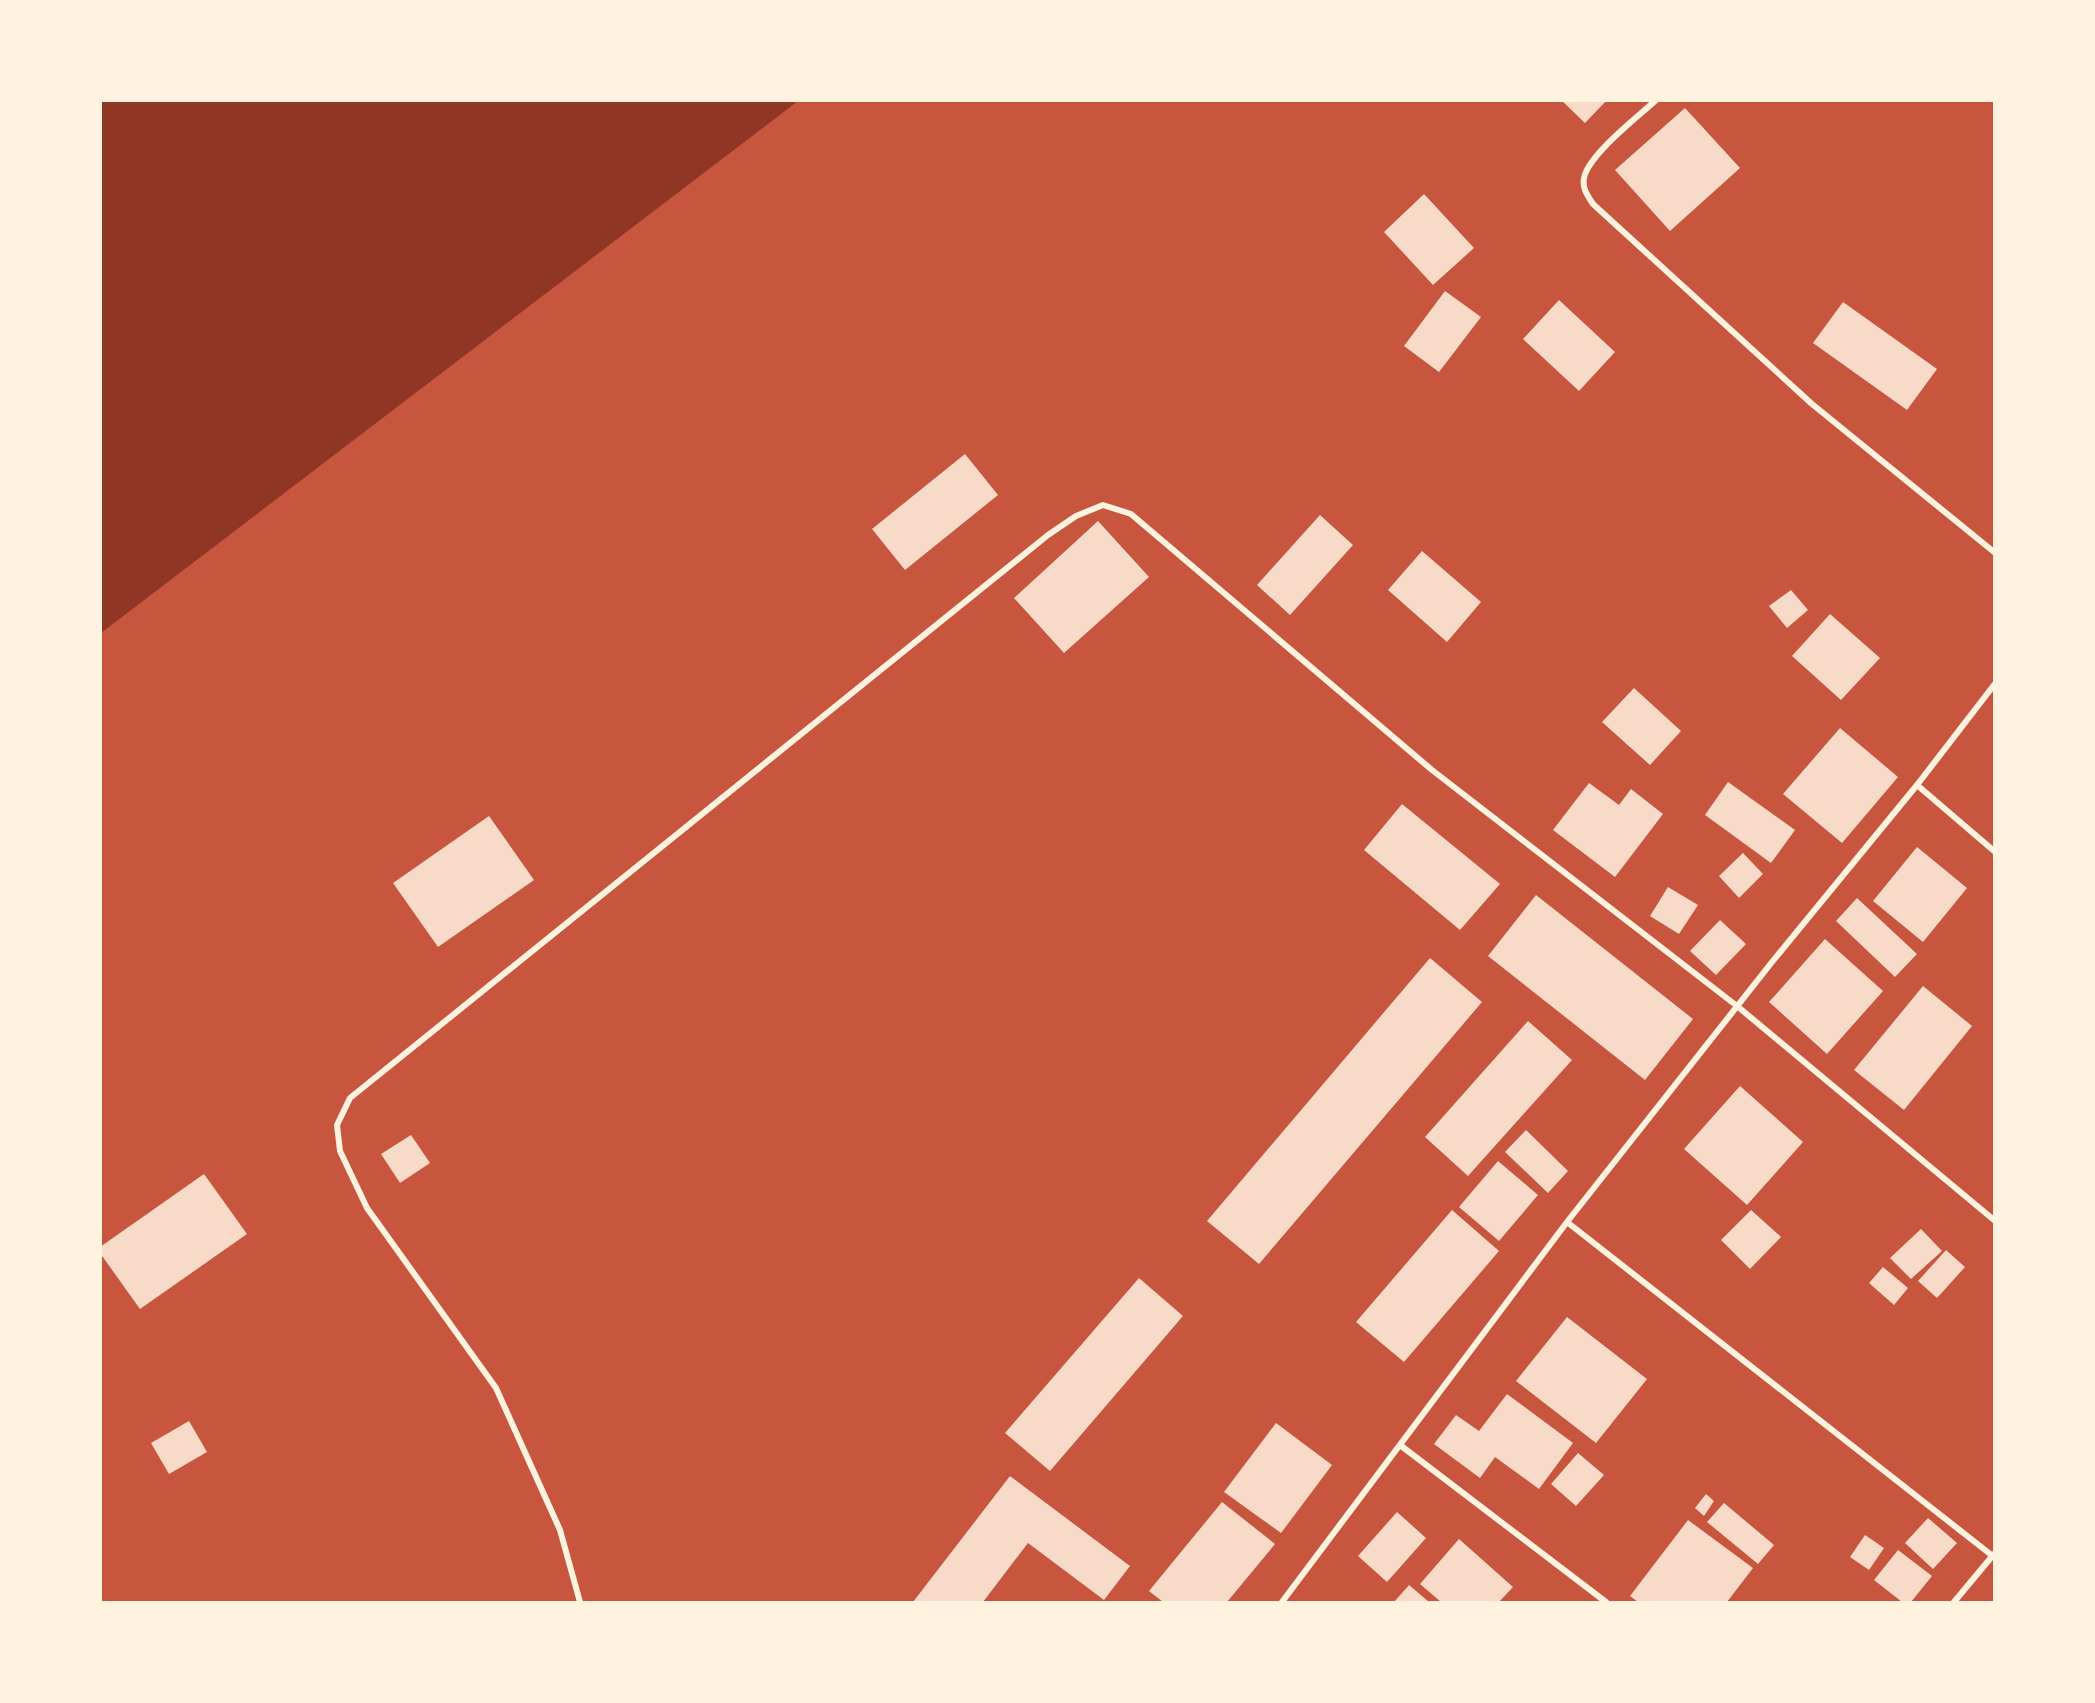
<svg xmlns="http://www.w3.org/2000/svg" width="2095" height="1703" font-family="Montserrat,sans-serif">
  <rect width="100%" height="100%" fill="#c8553d"/>
  <!-- water -->
  <path fill="#8f3625" d="M101,100h697v1l-697,532z"/>
  <!-- building -->
  <path fill="#f7dbc8" d="M1561,100h46l-22,23z
    M1685,108l55,60 -70,63 -55,-61z
    M1424,194l50,54 -41,37 -49,-53z
    M1445,291l36,26 -42,55 -35,-26z
    M1559,300l56,52 -36,39 -56,-52z
    M1843,302l94,67 -30,41 -94,-67z
    M965,454l33,41 -93,75 -33,-41z
    M1320,515l33,30 -63,70 -33,-30z
    M1098,521l51,56 -85,76 -50,-55z
    M1422,551l59,51 -34,40 -59,-52z
    M1791,590l17,20 -21,18 -18,-22z
    M1830,614l50,44 -39,42 -49,-44z
    M1634,688l47,43 -31,34 -48,-43z
    M1840,728l58,49 -56,66 -59,-49z
    M1728,782l67,48 -24,33 -66,-48z
    M1589,783l30,22 12,-16 32,25 -48,63 -62,-47z
    M1402,804l98,80 -40,46 -96,-80z
    M489,816l45,64 -96,67 -45,-64z
    M1917,847l50,41 -44,54 -50,-41z
    M1743,853l20,21 -24,24 -20,-22z
    M1668,887l30,18 -19,29 -29,-18z
    M1536,895l157,124 -48,61 -157,-124z
    M1857,898l60,56 -22,23 -59,-56z
    M1720,920l26,24 -30,31 -26,-24z
    M1825,939l58,52 -56,63 -58,-52z
    M1430,958l52,44 -223,262 -52,-43z
    M1923,986l49,40 -68,84 -50,-40z
    M1528,1021l44,39 -104,116 -43,-39z
    M1740,1086l63,56 -56,63 -63,-56z
    M1526,1130l42,41 -20,22 -43,-41z
    M411,1135l19,28 -30,20 -19,-29z
    M1498,1161l40,34 -39,46 -40,-34z
    M204,1174l43,60 -107,75 -40,-56v-6z
    M1452,1210l47,41 -95,111 -48,-40z
    M1751,1210l30,27 -31,32 -29,-29z
    M1921,1229l21,22 -31,28 -21,-21z
    M1946,1250l19,17 -28,31 -19,-17z
    M1883,1267l25,21 -14,17 -25,-22z
    M1139,1278l44,38 -133,155 -45,-38z
    M1567,1317l80,62 -51,64 -80,-62z
    M1507,1394l66,49 -34,46 -44,-32 -15,21 -46,-34 22,-29 23,16z
    M189,1421l18,31 -38,22 -18,-31z
    M1276,1423l56,42 -51,68 -57,-41z
    M1578,1453l26,22 -28,31 -25,-22z
    M1010,1476l120,90 -26,34 -76,-57 -45,59h-70z
    M1706,1494l8,7 -10,15 -9,-8z
    M1222,1502l53,42 -48,58h-64l-14,-11z
    M1724,1503l50,42 -16,19 -51,-42z
    M1397,1512l29,26 -39,44 -29,-26z
    M1928,1518l29,25 -24,26 -28,-26z
    M1688,1520l65,48 -26,34h-89l-8,-6z
    M1865,1535l19,13 -15,22 -19,-13z
    M1459,1539l54,48 -14,15h-58l-21,-18z
    M1898,1550l34,26 -21,26h-9l-28,-22z
    M1409,1585l20,17h-35z"/>
  <g fill="none" stroke-linecap="round" stroke-linejoin="round">
    <!-- minor -->
    <path stroke="#fff3e0" stroke-width="6" d="M1656,100c-18,17 -68,55 -72,78 -2,10 3,17 9,26l219,200 182,148
      M1917,785l77,66
      M1567,1222l427,335
      M1400,1445l206,157
      M580,1602l-20,-72 -64,-142 -129,-180 -27,-57 -3,-26 13,-27 698,-563 28,-19 27,-11 28,9 301,256 305,236 257,214
      M1282,1602l285,-380 205,-260 145,-177 77,-100
      M1954,1602l40,-48"/>
  </g>
  <!-- border -->
  <rect width="2095" height="1703" fill="none" stroke="#fff3e0" stroke-width="204"/>
</svg>
